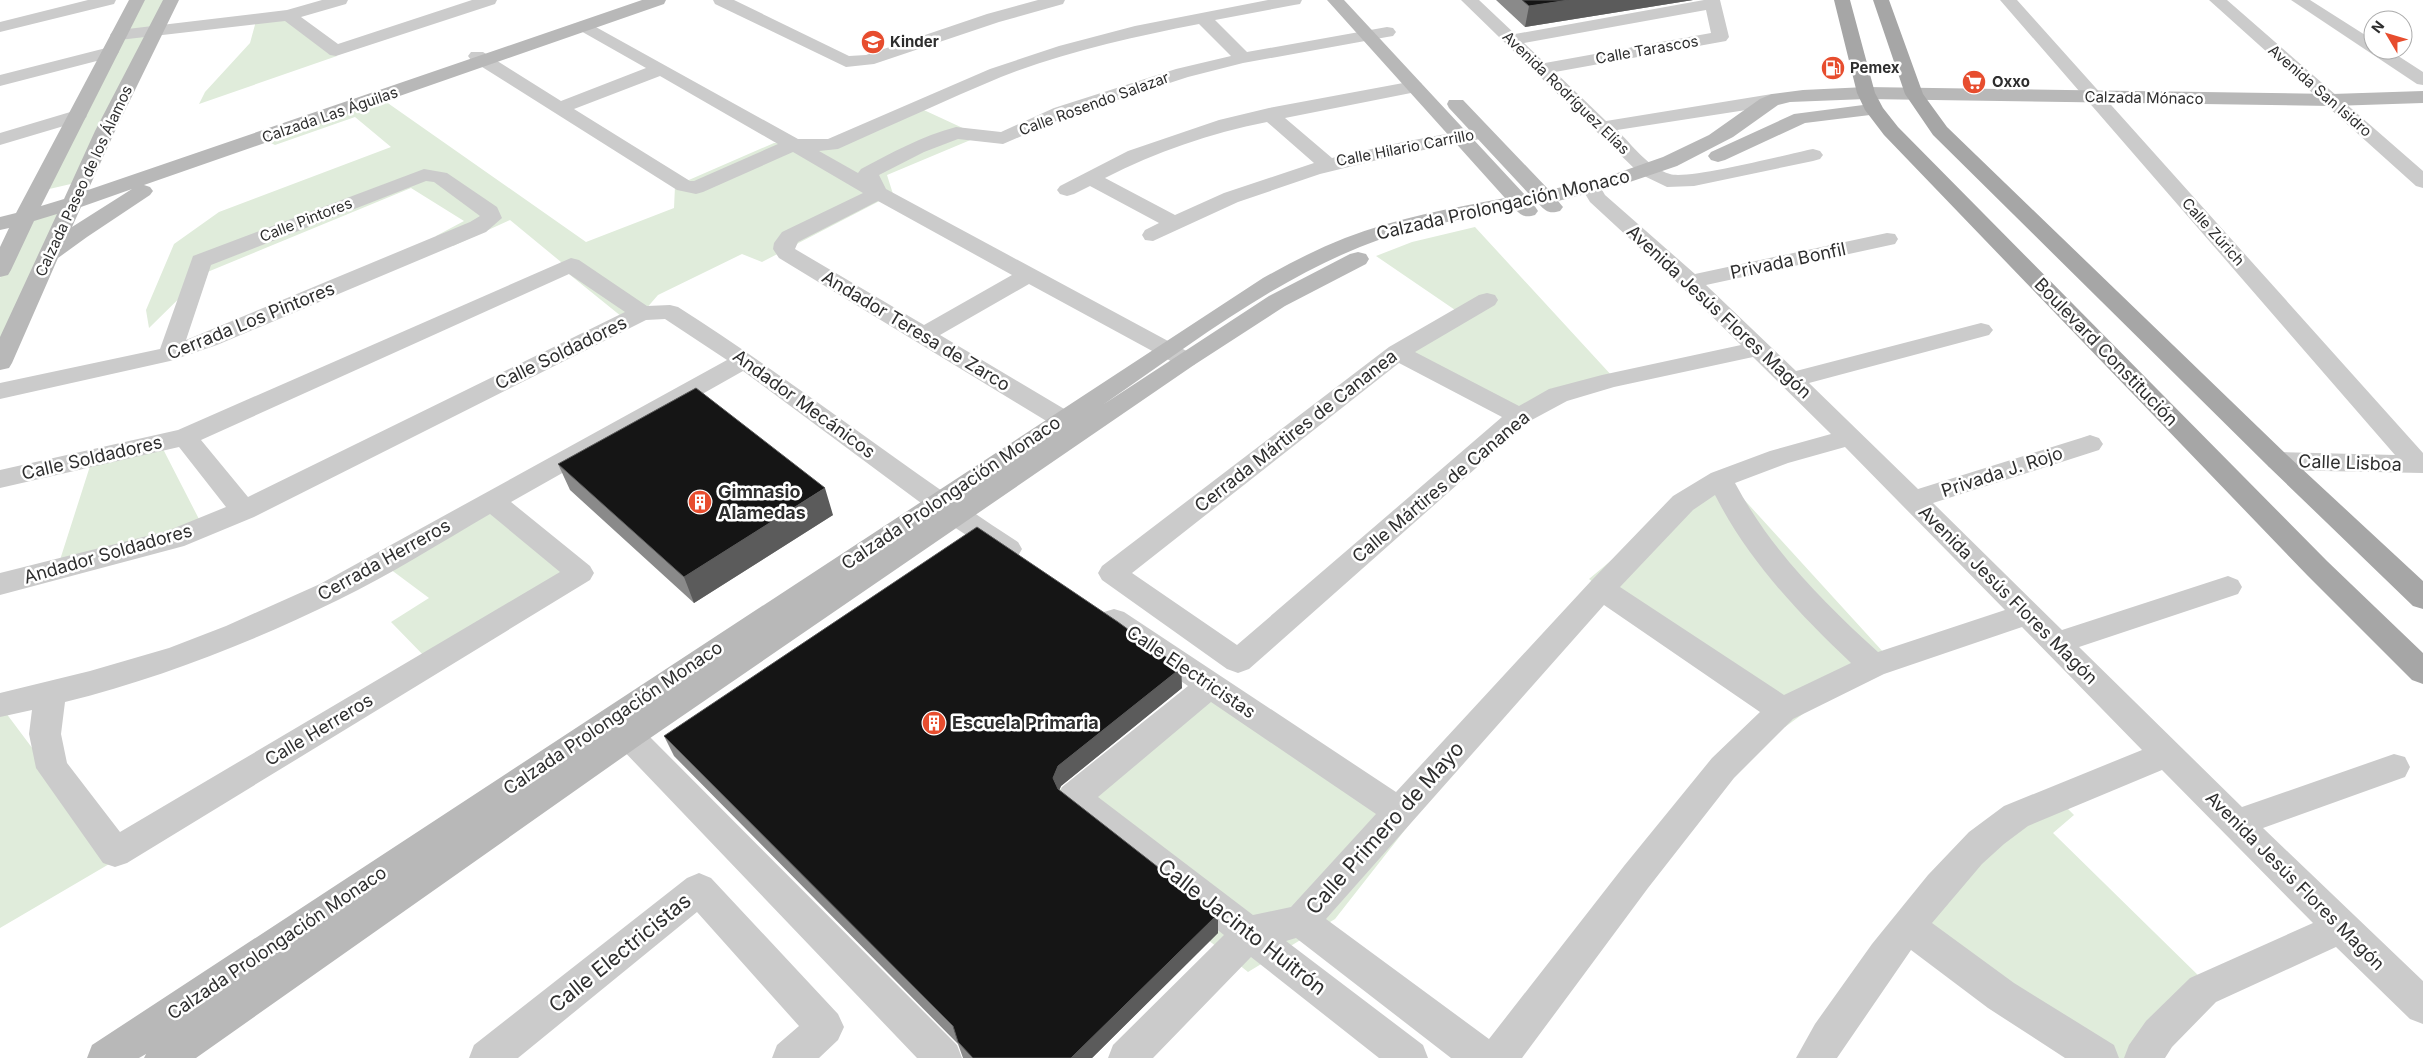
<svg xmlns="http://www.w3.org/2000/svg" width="2423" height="1058" font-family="Inter,sans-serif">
  <rect width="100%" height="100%" fill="#fff"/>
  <!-- green -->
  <path fill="#e0ecdb" d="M143,0h21l-89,183 -30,7z
    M284,17l53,39 -138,48 6,-12 45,-49 6,-22z
    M382,99l204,143 88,-34 1,-22 99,-43h59l80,-38 67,31 -93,39 6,19 -131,68 -20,-8 -84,41 -26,30 -73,-59 2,-4 -51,-42 -57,26 -17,-10 28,-15 -53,-33 -206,85 -56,55 -3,-18 28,-66 45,-32 172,-65 -36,-30 -80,28 -10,-5z
    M64,209l-64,139v-70l30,-60z
    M1475,227l138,150 -102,42 -129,-66 76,-41 -82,-56 36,-14z
    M163,449l38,74 -142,40 32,-100z
    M1718,471l167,183 -100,73 -196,-148z
    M489,507l84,66 -145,87 -37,-38 38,-24 -43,-32z
    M1209,671l210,141 -84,107 -87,53 -208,-167z
    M3,709l113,151 -116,68v-211z
    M2051,792l23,23 -21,18 151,148 -72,77h-49l-192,-134z"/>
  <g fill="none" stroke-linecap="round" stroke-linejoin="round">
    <!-- street -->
    <path fill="#cbcbcb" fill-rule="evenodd" d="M88,0h28l-2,4 -114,28v-10z
      M322,0h26l-2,4 -45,13 37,27 134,-44h25l-2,4 -159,52 -6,-1 -45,-34 -166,19 -6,-1 -3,-4 3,-4 6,-1 168,-20z
      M713,0h21l115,56 17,-1 121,-41 51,-14h27l-2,4 -64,18 -125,42 -28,3 -131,-63z
      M1268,0h34l-2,4 -6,1 -79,15 32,32 140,-25 6,1 3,4 -3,4 -6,1 -144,26 -55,14 -120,39 -65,28 -45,-5 -34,13 -45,23 7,14 308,166 4,5 -4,5 -8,2 -8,-2 -149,-81 -89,51 131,78 4,6 -4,6 -9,2 -9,-2 -274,-167 -6,-9 1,-6 8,-11 81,-39 -70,-41 -90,40 -7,2 -19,-4 -206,-130 -3,-4 3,-4h12l78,49 85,-33 -67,-38 -3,-4 3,-4 6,-1 213,118h30l162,-70 69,-23 76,-20zM1199,24l32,32 -55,13 -122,39 -53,24 -45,-5c-34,9 -65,26 -95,42l-3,4 -39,-22 19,-2c54,-24 108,-49 163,-72 64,-25 131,-40 198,-53zM660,76l118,68 -84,37h-4l-116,-72zM878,201l134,74 -88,50 -129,-76 3,-7z
      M1461,0h18l36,34 189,-34h16l9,37 -3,4 -171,31 51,49 166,-27 7,2 2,4 -2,4 -7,2 -155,24c15,15 32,38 53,44 18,6 118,-20 143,-25l7,2 3,4 -3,4 -7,2 -119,25 -27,1 -27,-13zM1706,10l5,23 -166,30 -21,-20z
      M2000,0h17l406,453v20l-145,-3 -9,-3 -4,-6 4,-6 9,-3 117,3z
      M2209,0h18l196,171v17l-7,-2z
      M2291,0h19l63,40v10h16l34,22v13l-6,-1z
      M110,47l6,1 3,4 -3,4 -116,30v-11z
      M1414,81l7,2 2,4 -2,4 -136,27 47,40 66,-15 85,-16 7,2 3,4 -3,4 -92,18 -78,19 -82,28 -85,39 -8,-1 -3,-5 3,-5 14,-7 -69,-37 -16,8 -7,2 -7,-2 -3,-4 3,-4 68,-35 91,-31 50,-12zM1267,122l47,41 -90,30 -49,22 -70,-37c51,-26 105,-45 162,-56z
      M77,110l7,2 3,4 -3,4 -84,25v-12z
      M424,169l23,4 50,34 5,11 -16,14 -269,113 -47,16 -170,38v-16l160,-34 33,-93zM426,181l8,1 46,34 -10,6 -284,118 25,-75z
      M1591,181l7,2 7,12 90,79 192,-41 8,1 3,5 -3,5 -189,41 90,86 185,-48 8,2 4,5 -4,5 -180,48 109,106 163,-51 9,-3 9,3 4,6 -4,6 -166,53 129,127 166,-54 10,4 4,7 -4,7 -159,53 163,160 152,-53 11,3 5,10 -5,10 -142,51 160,153v43l-13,-5 -74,-72 -120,55 -44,45 -7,11h-41l5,-13 17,-24 44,-43 123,-55 -151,-153 -134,56 -24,18 -22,20 -50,59 82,60 100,62 5,13h-54l-77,-50 -77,-58 -74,108h-41l19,-34 57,-80 56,-69 41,-43 35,-26 138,-56 -120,-123 -138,47 -91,45 -59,59 -86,110 -126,170h-71l-155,-120 -10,3 137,104 5,13h-49l-128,-101 -98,101h-45l5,-13 111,-110 -162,-128 -4,-10 4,-10 126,-101 -84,-58 -5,-8 5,-8 10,-3 10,3 272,180 195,-211 82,-85 38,-23 59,-22 61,-17 -78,-77 -139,30 -47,14 -39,21 -279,247 -11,4 -11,-4 -125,-89 -4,-7 4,-7 287,-219 90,-52 8,-2 8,2 3,5 -3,5 -80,47 104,54 30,-17 53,-14 139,-30 -59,-58 -92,-85 -9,-15 3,-4zM1399,363l103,54 -265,228 -105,-72zM1845,447l160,163 -127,42c-55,-50 -107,-102 -143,-169l53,-20zM1715,495c33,65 83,118 136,168l-67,32 -164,-108 73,-77zM1604,605l156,107 -48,46 -88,108 -135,173 -163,-120zM1211,702l165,112 -85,93 -38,8 -155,-118z
      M571,258l8,2 68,46 23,-1 8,2c116,74 224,160 340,235l4,7 -4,7 -10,3 -10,-3 -50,-33 -205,-152 -232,131 79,64 4,7 -4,7 -463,283 -12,4 -12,-4 -67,-95 -7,-34 3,-24 -32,7v-24l90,-22 79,-23 57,-22 94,-42 407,-224 -62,-41 -19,1 -392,197 -70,29 -184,49v-22l167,-42 59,-24 -47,-60 -179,41v-18l178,-40zM569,274l56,38 -377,185 -47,-57zM490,514l70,58 -440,260 -53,-69 -6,-29 4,-32c95,-24 185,-59 273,-102 52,-25 102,-57 152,-86z
      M629,723l11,4 317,318 5,13h-45l-299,-313 -5,-9 5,-9z
      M699,873l12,5 127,136 6,13 -6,13 -19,18h-47l5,-13 22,-19 -102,-114 -179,146h-49l5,-13 213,-167z"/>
    <!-- secondary -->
    <path fill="#b8b8b8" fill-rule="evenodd" d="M129,0h16l-104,206 23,-7 31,-68 68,-131h16l-64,131 -27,59 554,-190h24l-2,4 -520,181 6,2 3,4 -3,4 -63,42 -29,21 -46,105 -3,5 -9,2v-33l57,-123 -23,7 -23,49 -3,5 -8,2v-30l9,-19 -9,2v-13l16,-4zM132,189l-60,38 9,-20z
      M1327,0h17l181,195 4,-1 -80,-86 -2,-4 2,-4h14l86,90 57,-13 57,-20 46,-22 51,-36 12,-5 31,-4 63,-3 466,7 91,-3v12l-91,3 -466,-7 -76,3 -12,3 -45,32 -56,29 -56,19 -63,16 5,6 -3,4c-10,3 -14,1 -21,-7l-5,1 4,6 -3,4c-9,3 -14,1 -20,-6 -52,10 -106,18 -155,38 -92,37 -174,101 -256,157l165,-108 81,-42 8,-2 8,2 3,5 -3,5 -81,42 -91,59 -554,380 -444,313h-52l2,-4 -7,4h-52l5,-13 1171,-767c27,-15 54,-29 82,-40 51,-20 107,-30 160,-40z
      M1871,104l7,2 2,4 -2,4 -73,9 -80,37 -7,2 -7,-2 -3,-4 3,-4 83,-38z"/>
    <!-- primary -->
    <path fill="#a6a6a6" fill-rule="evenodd" d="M1834,0h16l25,93 8,15 15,19 429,434 96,92v31l-11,-4 -105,-105 -423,-440 -19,-25 -8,-17z
      M1873,0h16l34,94 24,33 340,328 136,126v28l-10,-3 -144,-139 -336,-332 -28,-41z"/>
  </g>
  <!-- wall -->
  <path fill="#8a8a8a" d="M1496,0h197l-168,27z
    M558,464l275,51 -139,88 -124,-113z
    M1181,668l1,20 -121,98 -2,4 159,143 -126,125h-129l-5,-14 -284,-288 -10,-20z"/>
  <!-- shaded-wall -->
  <path fill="#5b5b5b" d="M1569,0h124l-168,27 4,-21z
    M825,488l8,27 -139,88 -10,-26z
    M1181,668l1,20 -121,98 -5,12 -3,-20 5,-12z
    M1218,914v19l-126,125h-21z"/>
  <!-- building -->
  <path fill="#151515" stroke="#5b5b5b" d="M1522,0h47l-40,6z
    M696,388l129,100 -141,89 -126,-113z
    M977,527l141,95 63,46 -123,98 -5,12 5,11 160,125 -147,144h-98l-15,-16 -5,-16 -289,-290z"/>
  <!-- icons -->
  <defs>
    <g id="school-disc" transform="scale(1.25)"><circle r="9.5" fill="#e74d2e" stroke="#fff"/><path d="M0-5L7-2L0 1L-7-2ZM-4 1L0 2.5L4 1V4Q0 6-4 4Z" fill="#fff"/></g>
    <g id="fuel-disc" transform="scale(1.25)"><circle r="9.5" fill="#e74d2e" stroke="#fff"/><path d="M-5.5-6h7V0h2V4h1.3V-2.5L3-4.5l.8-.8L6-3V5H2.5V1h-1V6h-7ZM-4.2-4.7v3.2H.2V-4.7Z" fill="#fff"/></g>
    <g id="supermarket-disc" transform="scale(1.25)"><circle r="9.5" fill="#e74d2e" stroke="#fff"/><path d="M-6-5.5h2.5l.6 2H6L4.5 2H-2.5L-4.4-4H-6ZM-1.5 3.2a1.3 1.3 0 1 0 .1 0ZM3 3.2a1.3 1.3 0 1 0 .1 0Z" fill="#fff"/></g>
    <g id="building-disc" transform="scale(1.25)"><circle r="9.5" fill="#e74d2e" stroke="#fff"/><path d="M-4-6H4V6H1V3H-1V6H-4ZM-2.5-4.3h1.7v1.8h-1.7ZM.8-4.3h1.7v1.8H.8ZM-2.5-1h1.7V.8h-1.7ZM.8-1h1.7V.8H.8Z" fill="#fff"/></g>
  </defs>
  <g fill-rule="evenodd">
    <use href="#school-disc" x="873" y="42"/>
    <use href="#fuel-disc" x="1833" y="68"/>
    <use href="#supermarket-disc" x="1974" y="82"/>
    <use href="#building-disc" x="700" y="502"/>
    <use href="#building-disc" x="934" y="723"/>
  </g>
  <g text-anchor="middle" stroke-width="5" stroke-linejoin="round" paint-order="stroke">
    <!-- far-poi labels -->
    <g font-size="15" font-weight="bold" fill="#2e2e2e" stroke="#fff" text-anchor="start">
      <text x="890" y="47">Kinder</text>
      <text x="1850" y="73">Pemex</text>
      <text x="1992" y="87">Oxxo</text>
    </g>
    <!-- far-street labels -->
    <g font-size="15" fill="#2e2e2e" stroke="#fff">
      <text transform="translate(1647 50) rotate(-10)" y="5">Calle Tarascos</text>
      <text transform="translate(2320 91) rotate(41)" y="5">Avenida San Isidro</text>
      <text transform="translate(1566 93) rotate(44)" y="5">Avenida Rodríguez Elías</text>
      <text transform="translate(2144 98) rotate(1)" y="5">Calzada Mónaco</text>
      <text transform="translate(1094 104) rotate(-20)" y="5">Calle Rosendo Salazar</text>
      <text transform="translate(330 115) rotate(-19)" y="5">Calzada Las Águilas</text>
      <text transform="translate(1405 148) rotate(-11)" y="5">Calle Hilario Carrillo</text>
      <text transform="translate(84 181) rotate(-65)" y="5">Calzada Paseo de los Álamos</text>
      <text transform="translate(306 220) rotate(-21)" y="5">Calle Pintores</text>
      <text transform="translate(2213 232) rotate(48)" y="5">Calle Zúrich</text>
    </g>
    <!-- street labels -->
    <g font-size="18" fill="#2e2e2e" stroke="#fff">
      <text transform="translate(1503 205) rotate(-13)" y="6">Calzada Prolongación Monaco</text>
      <text transform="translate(1788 261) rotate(-12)" y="6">Privada Bonfil</text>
      <text transform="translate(1719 312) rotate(43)" y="6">Avenida Jesús Flores Magón</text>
      <text transform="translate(251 321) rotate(-22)" y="6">Cerrada Los Pintores</text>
      <text transform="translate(916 331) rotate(31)" y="6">Andador Teresa de Zarco</text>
      <text transform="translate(2106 352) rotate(46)" y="6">Boulevard Constitución</text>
      <text transform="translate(561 353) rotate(-26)" y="6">Calle Soldadores</text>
      <text transform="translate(804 404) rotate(36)" y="6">Andador Mecánicos</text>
      <text transform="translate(1296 431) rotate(-38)" y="6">Cerrada Mártires de Cananea</text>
      <text transform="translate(92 458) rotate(-13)" y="6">Calle Soldadores</text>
      <text transform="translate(2350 463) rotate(2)" y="6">Calle Lisboa</text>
      <text transform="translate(2002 472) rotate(-18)" y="6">Privada J. Rojo</text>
      <text transform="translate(1441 487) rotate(-40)" y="6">Calle Mártires de Cananea</text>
      <text transform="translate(951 493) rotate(-34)" y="6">Calzada Prolongación Monaco</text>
      <text transform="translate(108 554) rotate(-16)" y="6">Andador Soldadores</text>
      <text transform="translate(384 560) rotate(-29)" y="6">Cerrada Herreros</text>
      <text transform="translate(2008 595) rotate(45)" y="6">Avenida Jesús Flores Magón</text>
      <text transform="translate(1191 672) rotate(34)" y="6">Calle Electricistas</text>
      <text transform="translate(613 718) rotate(-34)" y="6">Calzada Prolongación Monaco</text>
      <text transform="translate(319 730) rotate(-31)" y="6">Calle Herreros</text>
      <text transform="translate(2295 881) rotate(45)" y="6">Avenida Jesús Flores Magón</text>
      <text transform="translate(277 943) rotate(-34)" y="6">Calzada Prolongación Monaco</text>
    </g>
    <!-- poi labels -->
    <g font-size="18" font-weight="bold" fill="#2e2e2e" stroke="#fff" text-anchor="start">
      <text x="718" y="498">Gimnasio<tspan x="718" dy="21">Alamedas</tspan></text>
      <text x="952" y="729">Escuela Primaria</text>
    </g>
    <!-- near-street labels -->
    <g font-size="21" fill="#2e2e2e" stroke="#fff">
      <text transform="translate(1385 828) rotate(-48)" y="7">Calle Primero de Mayo</text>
      <text transform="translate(1242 927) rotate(38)" y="7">Calle Jacinto Huitrón</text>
      <text transform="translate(620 953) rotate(-39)" y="7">Calle Electricistas</text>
    </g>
  </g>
  <!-- north arrow -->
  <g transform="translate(2388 35) rotate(308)"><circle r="24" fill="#ffffff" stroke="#ababab"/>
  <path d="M0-4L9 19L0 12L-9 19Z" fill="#e74d2e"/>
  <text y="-8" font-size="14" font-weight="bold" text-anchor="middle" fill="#2e2e2e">N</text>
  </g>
</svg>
